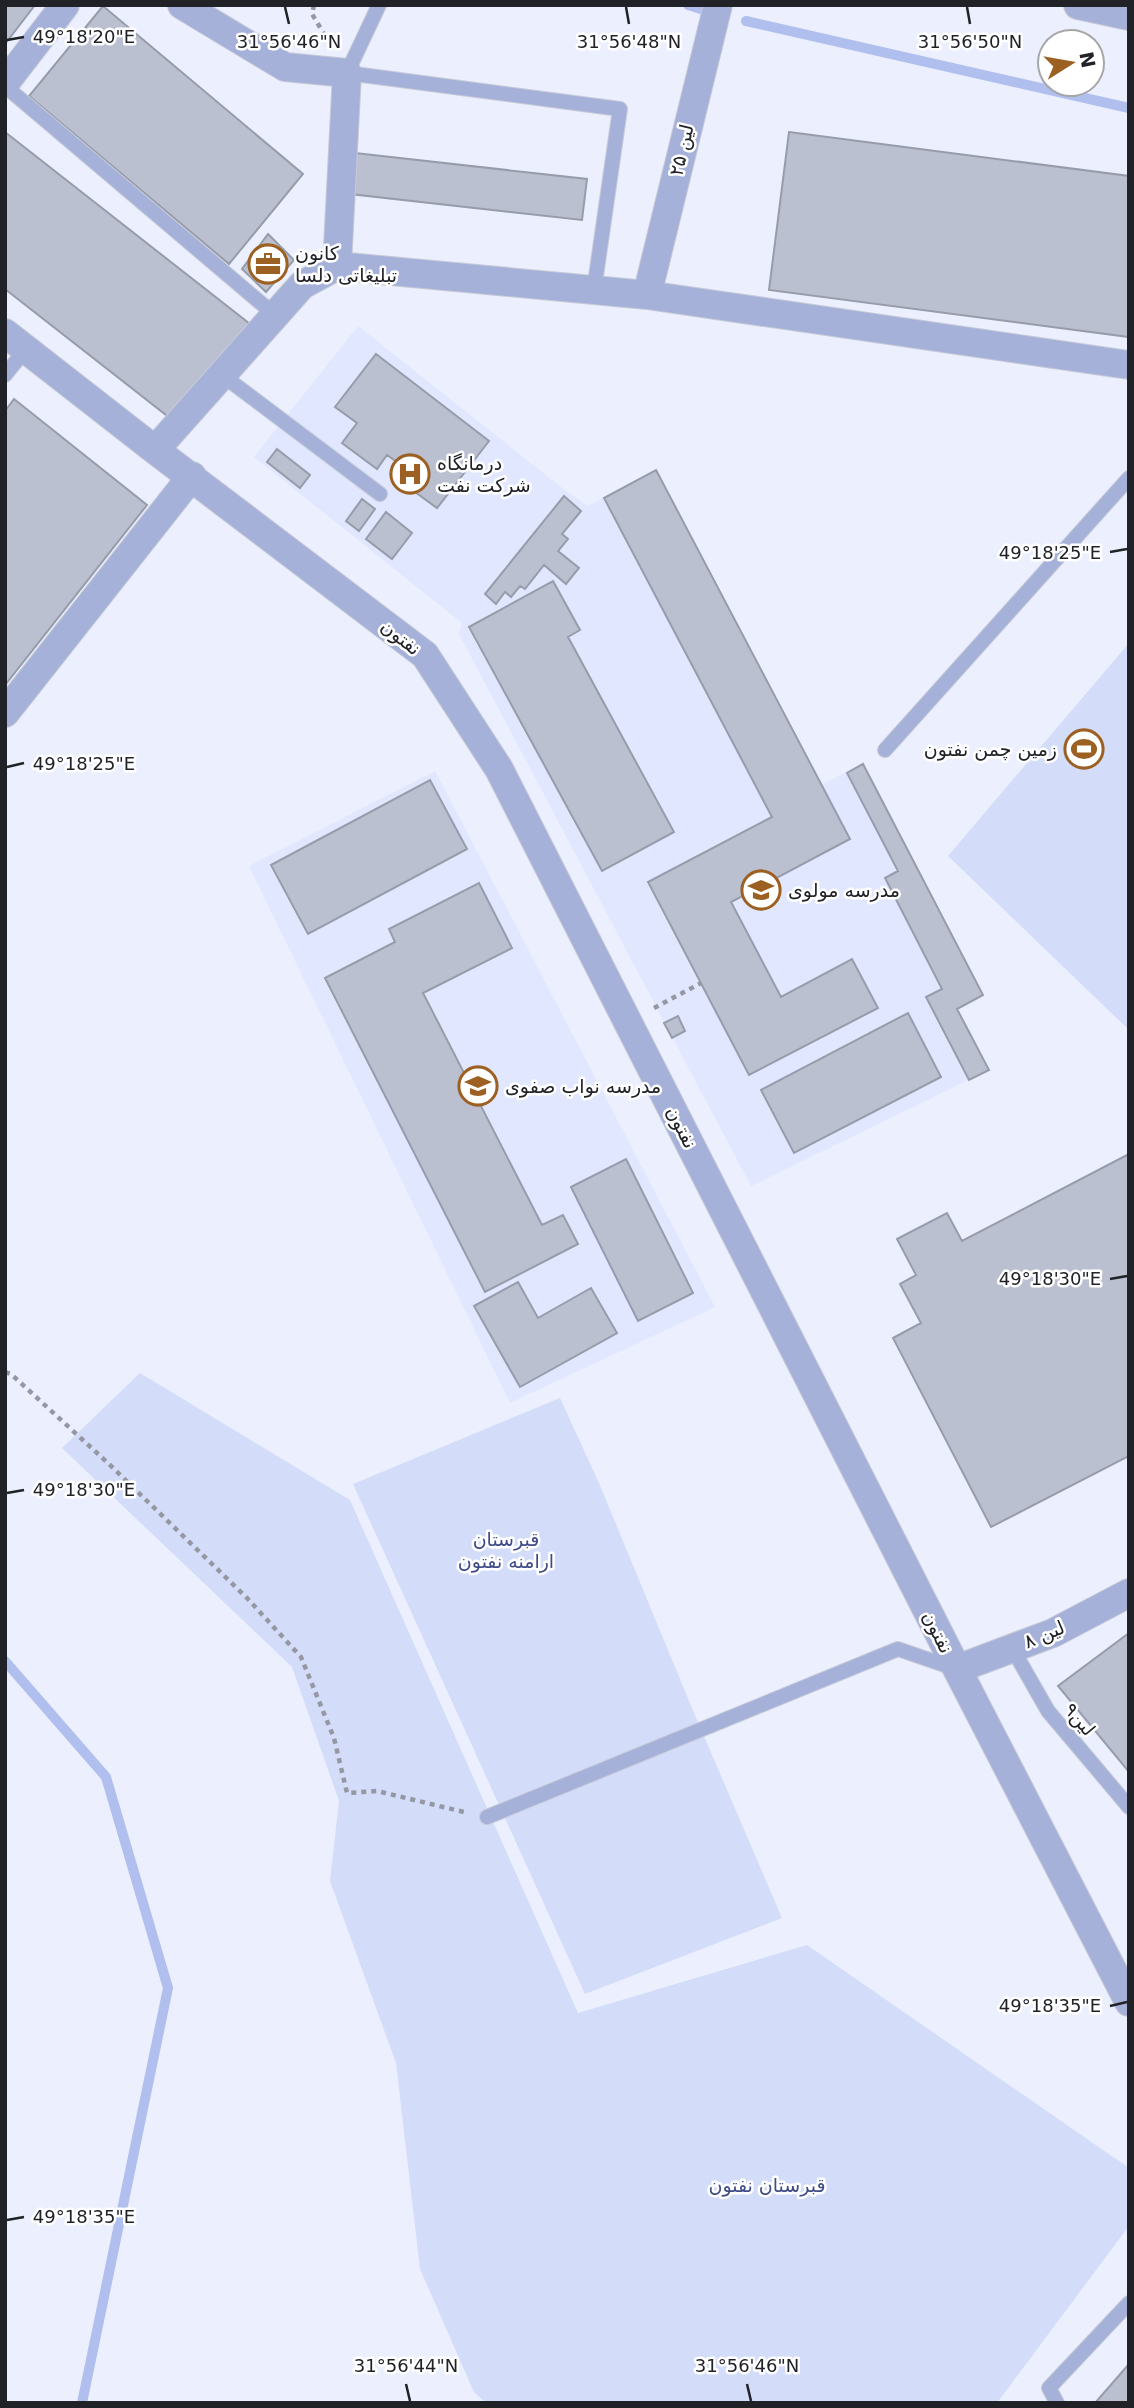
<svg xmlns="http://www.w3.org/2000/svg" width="1134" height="2408" font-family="'DejaVu Sans',Vazirmatn,sans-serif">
  <rect width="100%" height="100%" fill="#ecf0fe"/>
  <!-- built -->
  <path fill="#e0e7ff" d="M358,326l208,165 22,15 68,-36 165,315 42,-21 120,231 -26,14 32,61 -238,116 -292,-552 3,-11 -208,-166z
    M435,771l280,536 -205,96 -261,-537z"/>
  <!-- green -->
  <path fill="#d3dcf9" d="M1129,643v387l-181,-174z
    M140,1373l210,127 228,513 229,-68 322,223v58l-132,177h-511l-12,-11 -54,-123 -24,-206 -66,-182 9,-80 -47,-134 -230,-219z
    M560,1398l39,85 95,230 88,205 -197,76 -232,-510z"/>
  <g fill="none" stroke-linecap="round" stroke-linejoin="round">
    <!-- stream -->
    <path stroke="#b1bfef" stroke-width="10" d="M688,5l16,5
      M746,21l383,87
      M5,1661l101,116 62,211 -86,415"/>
  </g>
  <!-- building -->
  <path fill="#bbc0d0" stroke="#979cab" stroke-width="2" d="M5,5h30l-30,39z
    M103,6l200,168 -74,90 -200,-168z
    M5,132l245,192 -75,98 -170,-133z
    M789,132l340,44v161l-360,-47z
    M355,153l232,26 -5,41 -232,-26z
    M268,234l26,26 -28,32 -24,-23z
    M376,354l113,87 -52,67 -26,-19 8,-11 -32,-23 -10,14 -35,-26 15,-20 -22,-16z
    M14,399l133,106 -142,180v-274z
    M277,449l33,26 -10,13 -33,-26z
    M656,470l194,369 -119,63 50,95 71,-38 26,49 -129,67 -101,-193 124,-65 -168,-319z
    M564,496l17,15 -19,23 6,5 -10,12 21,17 -13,16 -22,-19 -19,24 -5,-3 -9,11 -6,-5 -9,12 -11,-10z
    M362,499l13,10 -16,22 -13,-10z
    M386,512l26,21 -20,26 -26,-20z
    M553,581l27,49 -12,7 106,195 -72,39 -133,-244z
    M863,764l120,231 -26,14 32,61 -20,10 -43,-83 16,-8 -57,-111 13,-7 -51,-98z
    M430,780l37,69 -159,85 -37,-69z
    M479,883l33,65 -89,45 119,232 21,-10 15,29 -93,48 -160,-314 70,-36 -6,-13z
    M908,1013l33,64 -147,76 -33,-63z
    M678,1016l7,15 -13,7 -8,-15z
    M1129,1154v302l-138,71 -98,-189 28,-15 -21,-39 16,-9 -19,-36 50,-26 15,28z
    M626,1159l67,134 -55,28 -67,-134z
    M518,1282l20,36 53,-30 26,45 -97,54 -46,-81z
    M1129,1633v139l-71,-86z
    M1129,2364v39h-34z"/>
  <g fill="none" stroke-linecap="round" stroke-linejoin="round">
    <!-- service casing -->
    <g stroke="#c7cbd7" stroke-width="16">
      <path id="service" d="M379,5l-32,68 273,36 -26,181
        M5,86l270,229
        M5,375l21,-26
        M222,375l158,119
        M885,750l244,-272
        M1012,1648l36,63 81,96
        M487,1817l411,-168 58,20
        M1057,2403l-8,-15 80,-85"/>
    </g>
    <!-- minor casing -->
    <g stroke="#c7cbd7" stroke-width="30">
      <path id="minor" d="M182,5l103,62 62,6 -10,193
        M1078,5l51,11
        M5,83l60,-78
        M647,295l71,-290
        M5,333l150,117 270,205 74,114 458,900 172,333
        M155,450l147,-165 35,-19 310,29 482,70
        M5,713l187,-237
        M957,1669l96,-36 76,-40"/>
    </g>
    <!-- path -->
    <path stroke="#9598a3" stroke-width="4.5" stroke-dasharray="5 5" stroke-linecap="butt" d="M314,5l-2,9 15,25
      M654,1008l47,-25
      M5,1372l6,2 98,90 138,134 54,59 33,81 13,55 30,-2 87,21"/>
    <!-- service -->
    <use href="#service" stroke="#a5b1d9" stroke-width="14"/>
    <!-- minor -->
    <use href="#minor" stroke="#a5b1d9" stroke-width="28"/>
  </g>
  <!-- ticks -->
  <path fill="none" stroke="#202228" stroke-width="2.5" d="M285,7l4,17M626,7l3,17M967,7l3,17M7,40l17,-3M1110,552l17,-3M7,767l17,-4M1110,1279l17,-3M7,1493l17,-3M1110,2006l17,-4M7,2220l17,-3M406,2384l4,17M747,2384l4,17"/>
  <!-- icons -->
  <defs>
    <g id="office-ring" transform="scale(2.0125)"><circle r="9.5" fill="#fff" stroke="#9c6023" stroke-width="1.5"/><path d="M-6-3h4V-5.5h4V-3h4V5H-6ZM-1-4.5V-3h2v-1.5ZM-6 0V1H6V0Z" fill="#9c6023"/></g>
    <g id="hospital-ring" transform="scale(2.0125)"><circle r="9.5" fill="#fff" stroke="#9c6023" stroke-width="1.5"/><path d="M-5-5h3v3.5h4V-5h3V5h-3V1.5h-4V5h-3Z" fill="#9c6023"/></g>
    <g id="stadium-ring" transform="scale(2.0125)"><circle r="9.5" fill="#fff" stroke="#9c6023" stroke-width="1.5"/><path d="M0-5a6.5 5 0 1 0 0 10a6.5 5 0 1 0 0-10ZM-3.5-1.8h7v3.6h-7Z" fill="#9c6023"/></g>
    <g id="school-ring" transform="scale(2.0125)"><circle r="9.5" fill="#fff" stroke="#9c6023" stroke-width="1.5"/><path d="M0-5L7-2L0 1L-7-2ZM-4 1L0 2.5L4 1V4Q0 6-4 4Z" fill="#9c6023"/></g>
  </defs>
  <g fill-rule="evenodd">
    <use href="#office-ring" x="268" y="264"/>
    <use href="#hospital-ring" x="410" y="474"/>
    <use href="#stadium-ring" x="1084" y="749"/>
    <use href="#school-ring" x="761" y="890"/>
    <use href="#school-ring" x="478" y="1086"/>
  </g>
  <g text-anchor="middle" stroke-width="5" stroke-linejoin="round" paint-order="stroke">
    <!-- street labels -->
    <g font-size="19" fill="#202228" stroke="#fff">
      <text transform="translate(681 150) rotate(-77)" y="7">لین ۲۵</text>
      <text transform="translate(401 637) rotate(38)" y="7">نفتون</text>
      <text transform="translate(682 1127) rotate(63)" y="7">نفتون</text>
      <text transform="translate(938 1632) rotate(63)" y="7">نفتون</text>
      <text transform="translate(1044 1634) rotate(-23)" y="7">لین ۸</text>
      <text transform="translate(1080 1719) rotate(50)" y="7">لین۹</text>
    </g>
    <!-- poi labels -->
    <g font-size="19" fill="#202228" stroke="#fff" text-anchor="start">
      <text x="295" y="260">کانون<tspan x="295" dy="22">تبلیغاتی دلسا</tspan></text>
      <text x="437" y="470">درمانگاه<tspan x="437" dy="22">شرکت نفت</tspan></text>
      <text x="1057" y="756" text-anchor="end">زمین چمن نفتون</text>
      <text x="788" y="897">مدرسه مولوی</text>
      <text x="505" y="1093">مدرسه نواب صفوی</text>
    </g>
    <!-- park labels -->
    <g font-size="19" fill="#3e4b87" stroke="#fff">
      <text x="506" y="1546">قبرستان<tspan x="506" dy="22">ارامنه نفتون</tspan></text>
      <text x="767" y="2192">قبرستان نفتون</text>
    </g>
  </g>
  <g font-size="18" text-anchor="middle" fill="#202228" stroke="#fff" stroke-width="5" stroke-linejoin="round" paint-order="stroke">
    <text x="84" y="43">49°18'20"E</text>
    <text x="289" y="48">31°56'46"N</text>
    <text x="629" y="48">31°56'48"N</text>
    <text x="970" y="48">31°56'50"N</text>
    <text x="1050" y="559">49°18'25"E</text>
    <text x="84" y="770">49°18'25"E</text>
    <text x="1050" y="1285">49°18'30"E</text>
    <text x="84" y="1496">49°18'30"E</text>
    <text x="1050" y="2012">49°18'35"E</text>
    <text x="84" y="2223">49°18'35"E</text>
    <text x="406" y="2372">31°56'44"N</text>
    <text x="747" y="2372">31°56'46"N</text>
  </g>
  <!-- border -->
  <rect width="1134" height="2408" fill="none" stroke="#202228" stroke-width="14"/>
  <!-- north arrow -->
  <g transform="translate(1071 63) rotate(79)"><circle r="33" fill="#ffffff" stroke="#a6a7a9" stroke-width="2"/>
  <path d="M0-5L12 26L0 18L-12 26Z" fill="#9c6023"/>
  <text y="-10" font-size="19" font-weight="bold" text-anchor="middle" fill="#202228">N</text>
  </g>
</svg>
